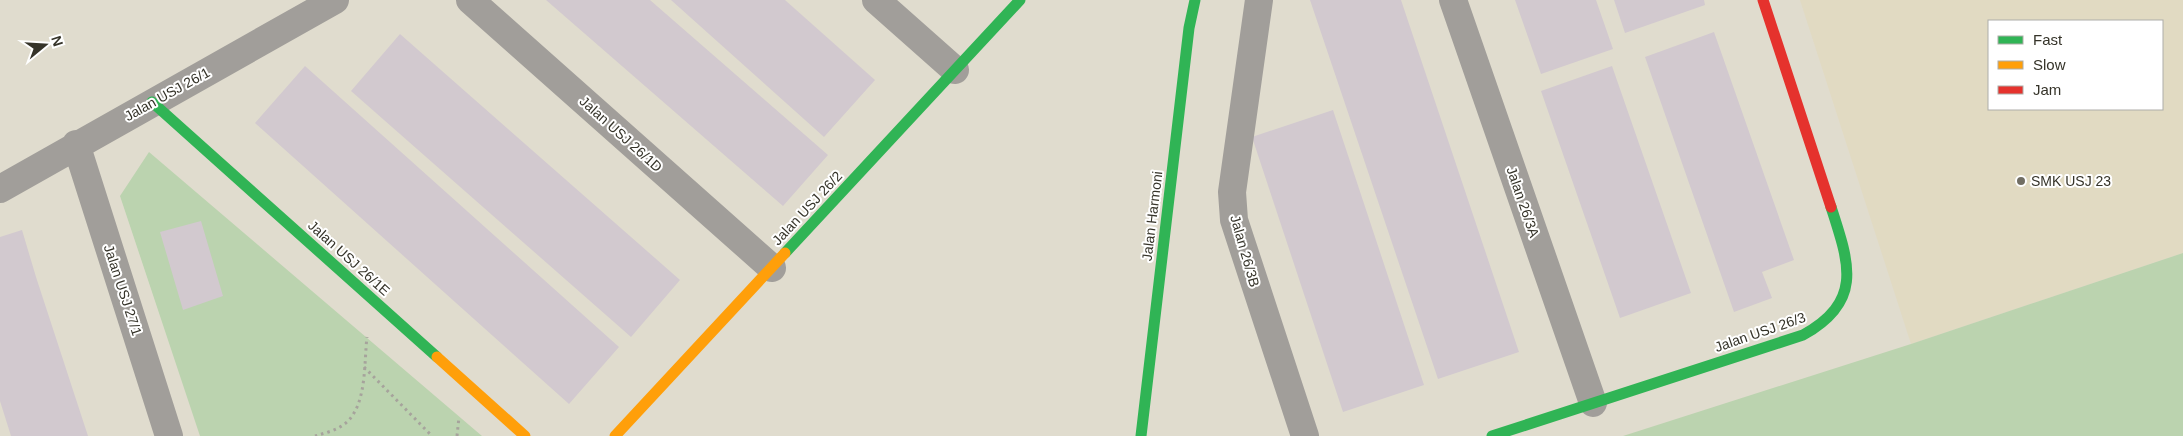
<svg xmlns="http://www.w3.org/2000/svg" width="2183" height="436" font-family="Helvetica,sans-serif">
  <rect width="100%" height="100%" fill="#e0dcce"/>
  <!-- built -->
  <path fill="#e1dac2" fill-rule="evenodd" d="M1800,0h383v253l-272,91zM1989,21h173v88h-173z"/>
  <!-- green -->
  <path fill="#bbd3af" d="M149,152l333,284h-282l-80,-240z
    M2183,253v183h-560l288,-92z"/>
  <!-- building -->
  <path fill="#d2c9cf" d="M546,0h104l178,155 -45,51z
    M671,0h114l90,80 -51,57z
    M1310,0h91l118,352 -81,27z
    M1515,0h81l17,49 -72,25z
    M1614,0h90l1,5 -80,28z
    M1714,32l80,228 -32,12 10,26 -38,14 -89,-255z
    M400,34l280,246 -49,57 -280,-246z
    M305,66l314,281 -50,57 -314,-281z
    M1612,66l79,227 -71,25 -79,-227z
    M1333,110l91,275 -81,27 -91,-275z
    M201,221l22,75 -40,14 -23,-78z
    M22,230l14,47 52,159h-77l-11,-35v-164z"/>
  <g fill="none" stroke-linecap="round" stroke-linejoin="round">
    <!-- path -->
    <path stroke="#a6a39c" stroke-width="3" stroke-dasharray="2.5 4" stroke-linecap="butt" d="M364,367l68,69
      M315,436c10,-3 23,-6 32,-14 20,-19 17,-60 20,-85
      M457,436l2,-19"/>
    <!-- street -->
    <path stroke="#a19e9a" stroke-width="28" d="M470,0l302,268
      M876,0l79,70
      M1259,0l-27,192 2,28 71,216
      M1453,0l140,403
      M76,144l93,292
      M0,189l335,-189"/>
    <!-- fast -->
    <path stroke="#30b455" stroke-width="11" d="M152,102l285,255
      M785,253l235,-253
      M1141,436l48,-408 6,-28
      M1492,436l311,-101c61,-34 46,-72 28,-128"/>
    <!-- slow -->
    <path stroke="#ff9f0a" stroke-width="11" d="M437,357l88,79
      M615,436l170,-183"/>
    <!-- jam -->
    <path stroke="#e5322d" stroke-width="11" d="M1763,0l68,207"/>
  </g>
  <!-- markers -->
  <circle fill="#716e63" stroke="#fff" stroke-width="2" cx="2021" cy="181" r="5"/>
  <g text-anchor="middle" stroke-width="4" stroke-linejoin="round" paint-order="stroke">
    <!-- street labels -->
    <g font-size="14" fill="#353329" stroke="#fff">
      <text transform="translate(167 94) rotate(-29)" y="5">Jalan USJ 26/1</text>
      <text transform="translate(621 134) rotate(42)" y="5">Jalan USJ 26/1D</text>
      <text transform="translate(1523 202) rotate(71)" y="5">Jalan 26/3A</text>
      <text transform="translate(807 208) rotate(-47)" y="5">Jalan USJ 26/2</text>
      <text transform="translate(1152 216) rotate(-83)" y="5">Jalan Harmoni</text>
      <text transform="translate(1245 251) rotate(74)" y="5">Jalan 26/3B</text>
      <text transform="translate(349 258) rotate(42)" y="5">Jalan USJ 26/1E</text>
      <text transform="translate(123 290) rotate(72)" y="5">Jalan USJ 27/1</text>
      <text transform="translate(1760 332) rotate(-19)" y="5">Jalan USJ 26/3</text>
    </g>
    <!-- poi labels -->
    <g font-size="14" fill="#353329" stroke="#fff" text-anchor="start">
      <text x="2031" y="186">SMK USJ 23</text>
    </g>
  </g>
  <!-- legend -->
  <rect x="1988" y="20" width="175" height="90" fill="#ffffff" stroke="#aeada9"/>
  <rect x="1998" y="36" width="25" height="8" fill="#30b455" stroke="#aeada9"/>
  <text x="2033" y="45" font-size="15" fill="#353329">Fast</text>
  <rect x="1998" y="61" width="25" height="8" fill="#ff9f0a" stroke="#aeada9"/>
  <text x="2033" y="70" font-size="15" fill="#353329">Slow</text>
  <rect x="1998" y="86" width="25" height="8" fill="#e5322d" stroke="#aeada9"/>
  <text x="2033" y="95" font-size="15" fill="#353329">Jam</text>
  <!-- north arrow -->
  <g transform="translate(45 45) rotate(72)" stroke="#ffffff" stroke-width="4" paint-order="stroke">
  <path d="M0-4L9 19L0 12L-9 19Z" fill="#353329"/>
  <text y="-8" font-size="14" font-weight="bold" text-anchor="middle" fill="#353329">N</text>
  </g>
</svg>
